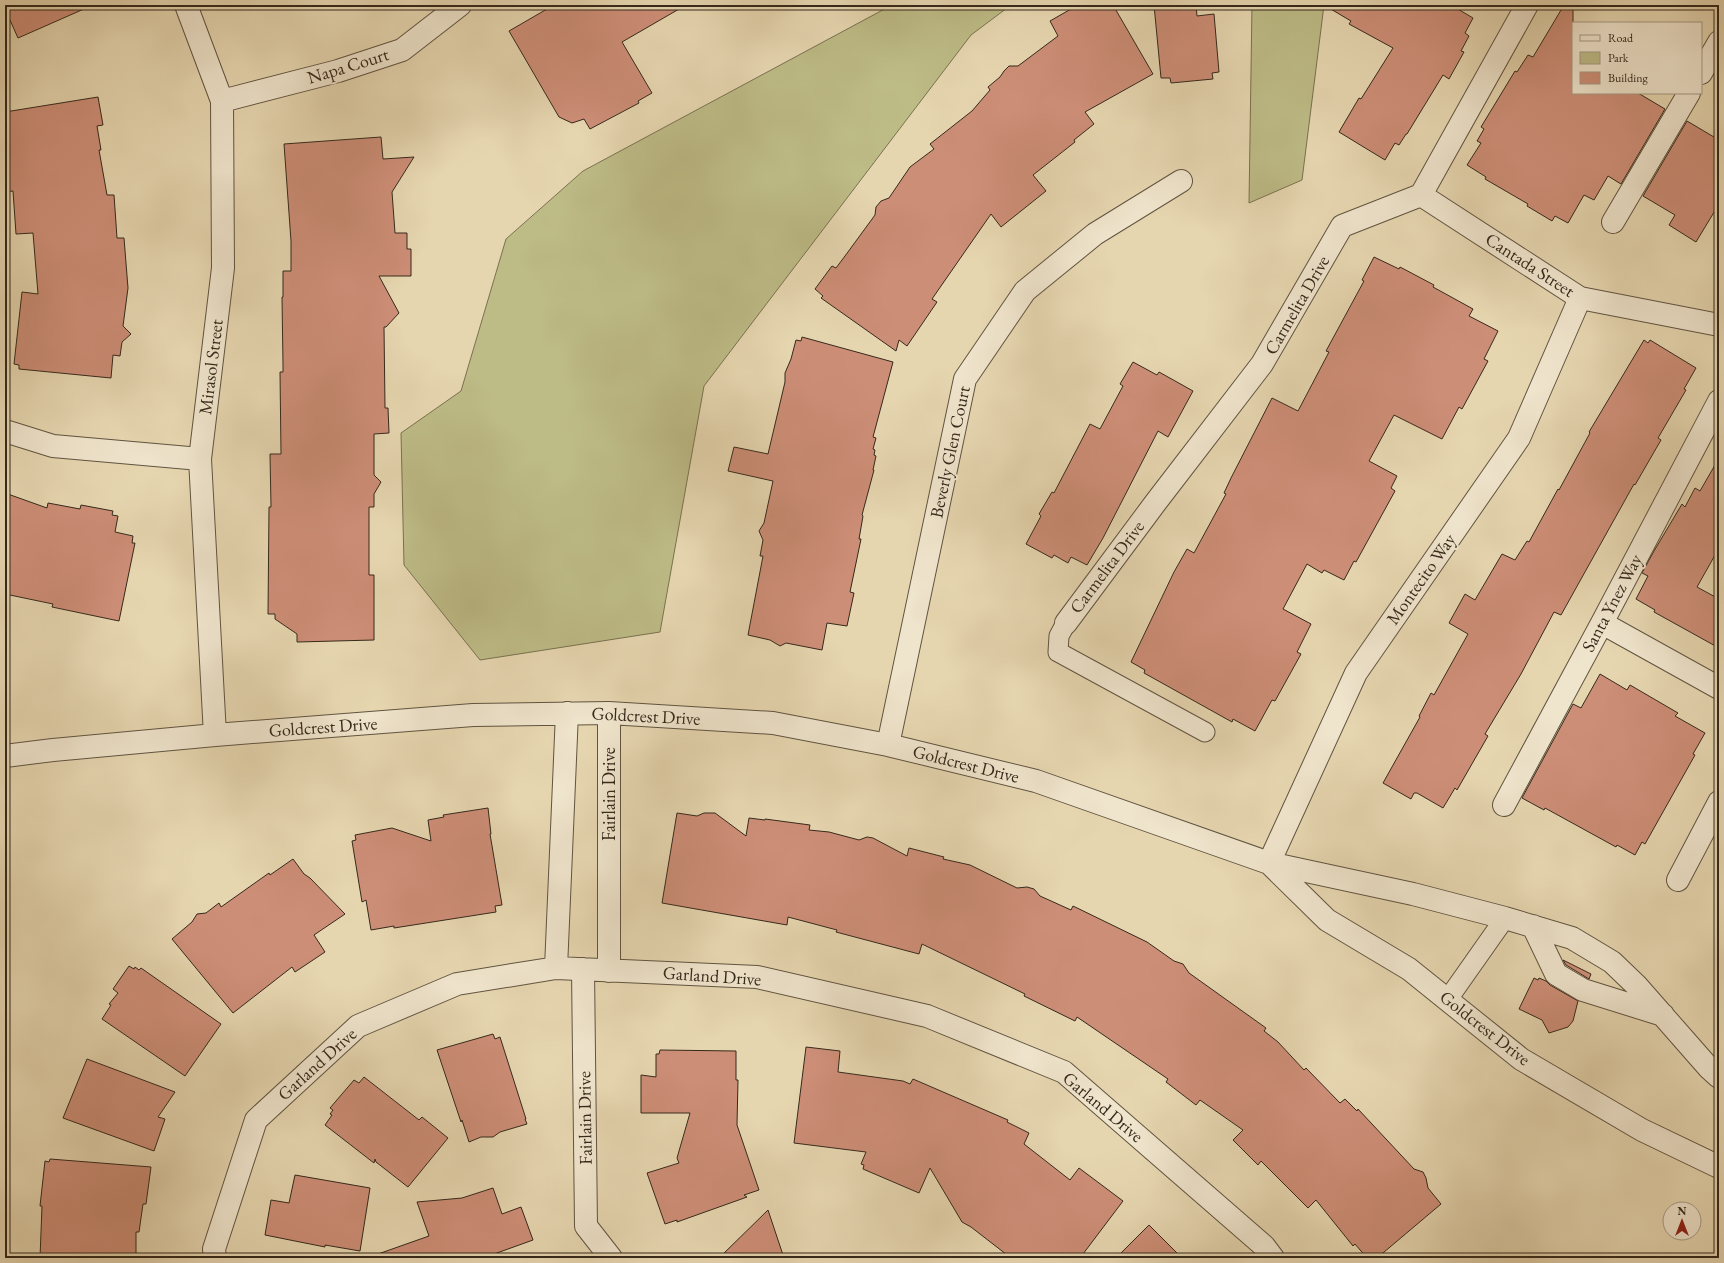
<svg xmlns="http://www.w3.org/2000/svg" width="1724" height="1263" font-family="'EB Garamond',serif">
  <rect width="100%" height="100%" fill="#e6d6b0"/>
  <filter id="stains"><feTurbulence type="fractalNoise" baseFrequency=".005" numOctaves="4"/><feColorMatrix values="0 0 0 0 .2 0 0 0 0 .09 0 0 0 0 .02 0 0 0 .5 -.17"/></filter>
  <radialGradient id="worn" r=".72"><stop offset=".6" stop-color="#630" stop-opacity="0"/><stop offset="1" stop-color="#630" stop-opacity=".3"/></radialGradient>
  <!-- green -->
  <path fill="#bdbb86" stroke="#797250" d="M892,5h119l-40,30 -267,351 -44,246 -180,28 -76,-95 -3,-132 60,-42 45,-152 77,-68z
    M1252,5h72l-22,175 -53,23z"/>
  <!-- building -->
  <path fill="#cd8e77" stroke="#35291b" d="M5,5h88l-75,33 -13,-29z
    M554,5h132l-64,37 30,51 -14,8 1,2 -49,26 -6,-10 -12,4 -13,-6 -50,-86z
    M1078,5h35l40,69 -68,38 9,12 -20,16 1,2 -42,33 13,16 -45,36 -10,-13 -59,85 5,3 -30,44 -8,-6 -3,11 -75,-53 2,-2 -8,-7 17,-23 4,2 9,-12 30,-41 1,-8 5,-6 8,-3 21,-31 24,-18 -4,-5 42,-33 18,-21 -2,-3 12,-10 4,-6 5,-5h9l40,-30 -8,-15z
    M1154,5h42l1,11 17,-2 5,58 -7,1 1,6 -42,4 -1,-5h-9z
    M1324,5h127l22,13 -8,15 4,3 -8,15 3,1 -15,27 -6,-4 -36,59h-1l-7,11 -4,-2 -10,17 -46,-28 20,-34 2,1 32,-51 -44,-24 2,-3z
    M1564,5h9v88h65l27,16 -44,75 -13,-8 -14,24 -10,-5 -16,28 -13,-7 -3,5 -25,-15 1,-2 -43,-25 1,-2 -19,-12 14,-22 -4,-2 7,-12 -3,-2 34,-56 2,1 11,-17 5,2z
    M98,97l5,28 -6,1 4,24h-2l8,45h7l3,43h7l4,50 -5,38 8,8 -9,8 -2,14 -7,-1 -2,23 -92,-9v-4l-5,-1 8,-72 16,2 -5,-61 -17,1 -3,-43 -8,1v-80z
    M1687,121l32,19v64l-23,38 -27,-17 6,-10 -32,-19z
    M381,137l2,22 31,-2 -22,35 3,41h12v16h4v27h-32l20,37 -13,14h-2l1,81h3l1,25 -15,1v41l7,7 -7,12v13h-5v68h5v65l-77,2v-8l-22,-15v-5h-7l1,-107h2l-1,-53h11l-1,-82h3v-7l-1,-68h1v-26h8v-30l-7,-97z
    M1374,257l25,12 1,-2 34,18 -1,2 40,22 -4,7 29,15 -14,28 4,2 -26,48 -3,-2 -17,32 -48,-24 -25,46 28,15 -6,12 4,3 -39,71 -2,-1 -10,19 -20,-10 -2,3 -15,-9 -24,45 28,15 -14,28 4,2 -26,47 -3,-1 -17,31 -22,-12 -1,3 -88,-49 1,-3 -14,-8 43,-90 13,-23 7,4 32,-59 -2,-1 7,-15 41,-80 26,13 31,-59 -3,-1 38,-70 -2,-1z
    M802,337l91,25 -20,75 3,1 -3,11 2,1 -1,5 2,1 -3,14h1l-12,45 1,1 -4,23h2l-11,53 4,1 -7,33 -20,-3 -5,27 -36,-7 -6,3 -10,-6 -22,-5 15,-79h-3l3,-16 -4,-9 5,-8 9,-42 -45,-10 6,-24 34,7 17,-72v-9l6,-14 5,-19 5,1z
    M1644,340l4,3 2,-3 46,28 -12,21 2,1 -28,48 3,2 -26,45 -1,-1 -73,131 -7,-3 -33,62 -36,60 3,2 -31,54 -2,-2 -12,20 -26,-15h-3l-3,6 -28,-16 37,-66 -1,-1 12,-23 3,2 34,-61 -19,-11 16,-29 10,6 27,-46 13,6 12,-19 2,1 29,-53 1,1 31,-57 -1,-1z
    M1133,362l24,13 2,-3 34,19 -25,46 -10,-6 -55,107 -16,27 -16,-8 -3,6 -14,-8 -2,3 -26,-14 15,-28 -2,-2 13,-22 2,1 36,-69 10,5 23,-43 -3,-2z
    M1719,458v90l-22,39 22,12v49l-65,-36 1,-2 -19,-11 12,-23 -6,-3 12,-22 28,-47 3,3 10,-19 5,3z
    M5,493l42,15 1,-5 32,6 1,-4 32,6 -1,4 6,1 -3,16 18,4 -1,7h3l-16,78 -67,-14 1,-3 -48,-10z
    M1600,674l27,16 3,-5 48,28 -3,3 30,17 -12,21 2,1 -50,89 -3,-2 -7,13 -18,-10 -1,2 -71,-39 -1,2 -22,-12 51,-94 8,4z
    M488,808l3,26h-1l12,71 -7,1 1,6 -102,16v-2l-23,4 -5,-30 -4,2 -10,-61 4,-1 -1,-5 37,-7 39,13 -3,-21 16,-3 -1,-2z
    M677,813l20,3 7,-3h11l31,23 3,-18 16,2v-1l45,6 -1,5 20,2 30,8 8,-3 6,1 34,18 2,-8 35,9 -1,2 27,6 47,23 10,-1 7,2 6,7 31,14 2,-4 74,36 27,19 9,3 6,9 77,55 -2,3 14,11 26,28 2,-2 34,35 5,-4 12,12 1,-2 56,60 9,3 3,6 2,10 13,16 -64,54h-10l-12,-14 -2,2 -37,-46 -8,8 -47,-47 -3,4 -25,-25 10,-10 -43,-30 -4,5 -30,-23 2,-3 -91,-62 -2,4 -51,-25 1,-2 -103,-50 -3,10 -83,-22 1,-2 -49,-13 -1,8 -125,-22z
    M293,859l11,15 6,4 35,36 -31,21 11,17 -30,20 -3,-5 -59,46 -61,-74 20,-17 5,-8 9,-1 13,-10 2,4 48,-34 1,2z
    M1563,960l28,14 -2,5 -23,-14z
    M129,966l5,3 1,-2 4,3 2,-2 80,56 -36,52 -83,-57 9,-14 -2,-1 9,-11 -5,-4z
    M1534,978l4,2 1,-2 7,3 4,4 28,16 -5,20 -5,6 -19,6 -7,-13 -23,-11z
    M493,1034l2,5 5,-2 26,82h-1l2,5 -27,8 -7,5h-12l-12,5 -7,-22 -1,2 -24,-72z
    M806,1047l34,4 -2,21 65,9 7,3 3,-5 95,41 -1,2 22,11 -5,11 46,36 9,-12 44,33 -43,57h-69l-40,-31 -9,-5 -32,-54 -11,25 -56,-24 1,-4 -3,-1 5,-12 -72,-9z
    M660,1050l76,1v29h2l-1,45 22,65 -15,5 3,2 -70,25v-2l-12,4 -18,-51 32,-10 -2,-5 13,-45h-49v-38l15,2v-23h3z
    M87,1059l88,33 -17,25 7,2 -11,32 -91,-33z
    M364,1077l55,43 3,-3 26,21 -40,49 -32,-25 -1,-3 -1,4 -49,-38 7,-10 -2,-1 3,-4 -3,-2 24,-28 5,3z
    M50,1159l101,8 -5,37h-3l-4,28h-3v26h-96l2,-52h-2l5,-45 4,1z
    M295,1175l75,13 -10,63 -35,-6v2l-60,-12 6,-35 18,3z
    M493,1188l9,26 19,-7 12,33 -50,18h-104l-1,-4 51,-18 -12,-34 45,-4z
    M768,1210l16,48h-65z
    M1149,1225l33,33h-66z"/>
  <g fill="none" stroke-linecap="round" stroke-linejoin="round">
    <!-- service casing -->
    <g stroke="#615440" stroke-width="21">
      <path id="service" d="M1066,623l-7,13 -1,16 147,80
        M1448,999l57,-81"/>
    </g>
    <!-- minor casing -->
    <g stroke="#615440" stroke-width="24">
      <path id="minor" d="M186,5l36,96 1,167 -23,191 15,276
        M1701,73l18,-31
        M222,101l116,-30 64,-21 58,-45
        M1421,195l159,103 139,27
        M1613,222l76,-129
        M5,431l48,15 147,13
        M1066,623l90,-121 106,-138 80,-138 79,-31 106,-190
        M1602,623l117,65
        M609,713v258
        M888,745l77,-366 60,-88 70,-57 86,-53
        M5,756l48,-6 162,-15 258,-20 136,-2 164,10 115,22 148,36 233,82 144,31 92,24 67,20 40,24 25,24 72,82 10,9
        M1504,805l98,-182 117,-222
        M1269,863l87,-190 163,-235 61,-140
        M1269,863l58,57 82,49 112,90 121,71 77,37
        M1678,880l41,-78
        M1533,926l23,48 27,16 80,25
        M556,968l11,-255
        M583,969l3,257 25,32
        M215,1258l-1,-9 42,-129 102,-94 99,-42 99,-16 201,9 170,39 137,56 200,174 9,12"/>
    </g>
    <!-- service -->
    <use href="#service" stroke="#efe4cc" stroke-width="19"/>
    <!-- minor -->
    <use href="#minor" stroke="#efe4cc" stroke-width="22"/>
  </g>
  <g text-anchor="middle" stroke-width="4" stroke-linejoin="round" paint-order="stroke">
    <!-- street labels -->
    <g font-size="18" fill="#35291b" stroke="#efe4cc">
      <text transform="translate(348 66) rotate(-17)" y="6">Napa Court</text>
      <text transform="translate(1530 265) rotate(33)" y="6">Cantada Street</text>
      <text transform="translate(1297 305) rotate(-60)" y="6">Carmelita Drive</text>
      <text transform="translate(211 367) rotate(-83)" y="6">Mirasol Street</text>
      <text transform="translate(950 452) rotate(-78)" y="6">Beverly Glen Court</text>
      <text transform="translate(1107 567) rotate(-53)" y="6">Carmelita Drive</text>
      <text transform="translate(1421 579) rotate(-55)" y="6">Montecito Way</text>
      <text transform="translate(1612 603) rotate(-62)" y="6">Santa Ynez Way</text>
      <text transform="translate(646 716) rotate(3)" y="6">Goldcrest Drive</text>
      <text transform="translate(323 727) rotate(-4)" y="6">Goldcrest Drive</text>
      <text transform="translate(966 764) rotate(14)" y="6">Goldcrest Drive</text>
      <text transform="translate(609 794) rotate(-90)" y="6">Fairlain Drive</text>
      <text transform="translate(712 976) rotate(4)" y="6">Garland Drive</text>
      <text transform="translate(1485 1028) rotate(38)" y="6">Goldcrest Drive</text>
      <text transform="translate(317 1064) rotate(-42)" y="6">Garland Drive</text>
      <text transform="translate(1103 1107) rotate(40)" y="6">Garland Drive</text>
      <text transform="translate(585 1118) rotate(-91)" y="6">Fairlain Drive</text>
    </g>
  </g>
  <!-- margin -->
  <rect width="1724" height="1263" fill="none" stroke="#e6d6b0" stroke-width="20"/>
  <rect x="6" y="6" width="1712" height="1251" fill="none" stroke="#35291b" stroke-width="2"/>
  <rect x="10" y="10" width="1704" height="1243" fill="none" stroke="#35291b"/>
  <!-- legend -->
  <rect x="1572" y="22" width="130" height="72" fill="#efe4cc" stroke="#a59985"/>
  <rect x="1580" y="35" width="20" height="6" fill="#efe4cc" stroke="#a59985"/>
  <text x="1608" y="42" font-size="12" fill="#35291b">Road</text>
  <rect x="1580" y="52" width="20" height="12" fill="#bdbb86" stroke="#a59985"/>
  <text x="1608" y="62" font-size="12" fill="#35291b">Park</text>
  <rect x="1580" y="72" width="20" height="12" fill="#cd8e77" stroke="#a59985"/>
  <text x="1608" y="82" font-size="12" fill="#35291b">Building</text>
  <!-- north arrow -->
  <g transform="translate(1682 1221)"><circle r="19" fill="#efe4cc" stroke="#a59985"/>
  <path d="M0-3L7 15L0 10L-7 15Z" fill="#8f2418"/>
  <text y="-6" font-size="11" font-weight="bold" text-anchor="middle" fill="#35291b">N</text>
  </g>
  <rect width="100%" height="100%" filter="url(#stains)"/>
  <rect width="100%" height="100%" fill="url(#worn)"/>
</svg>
